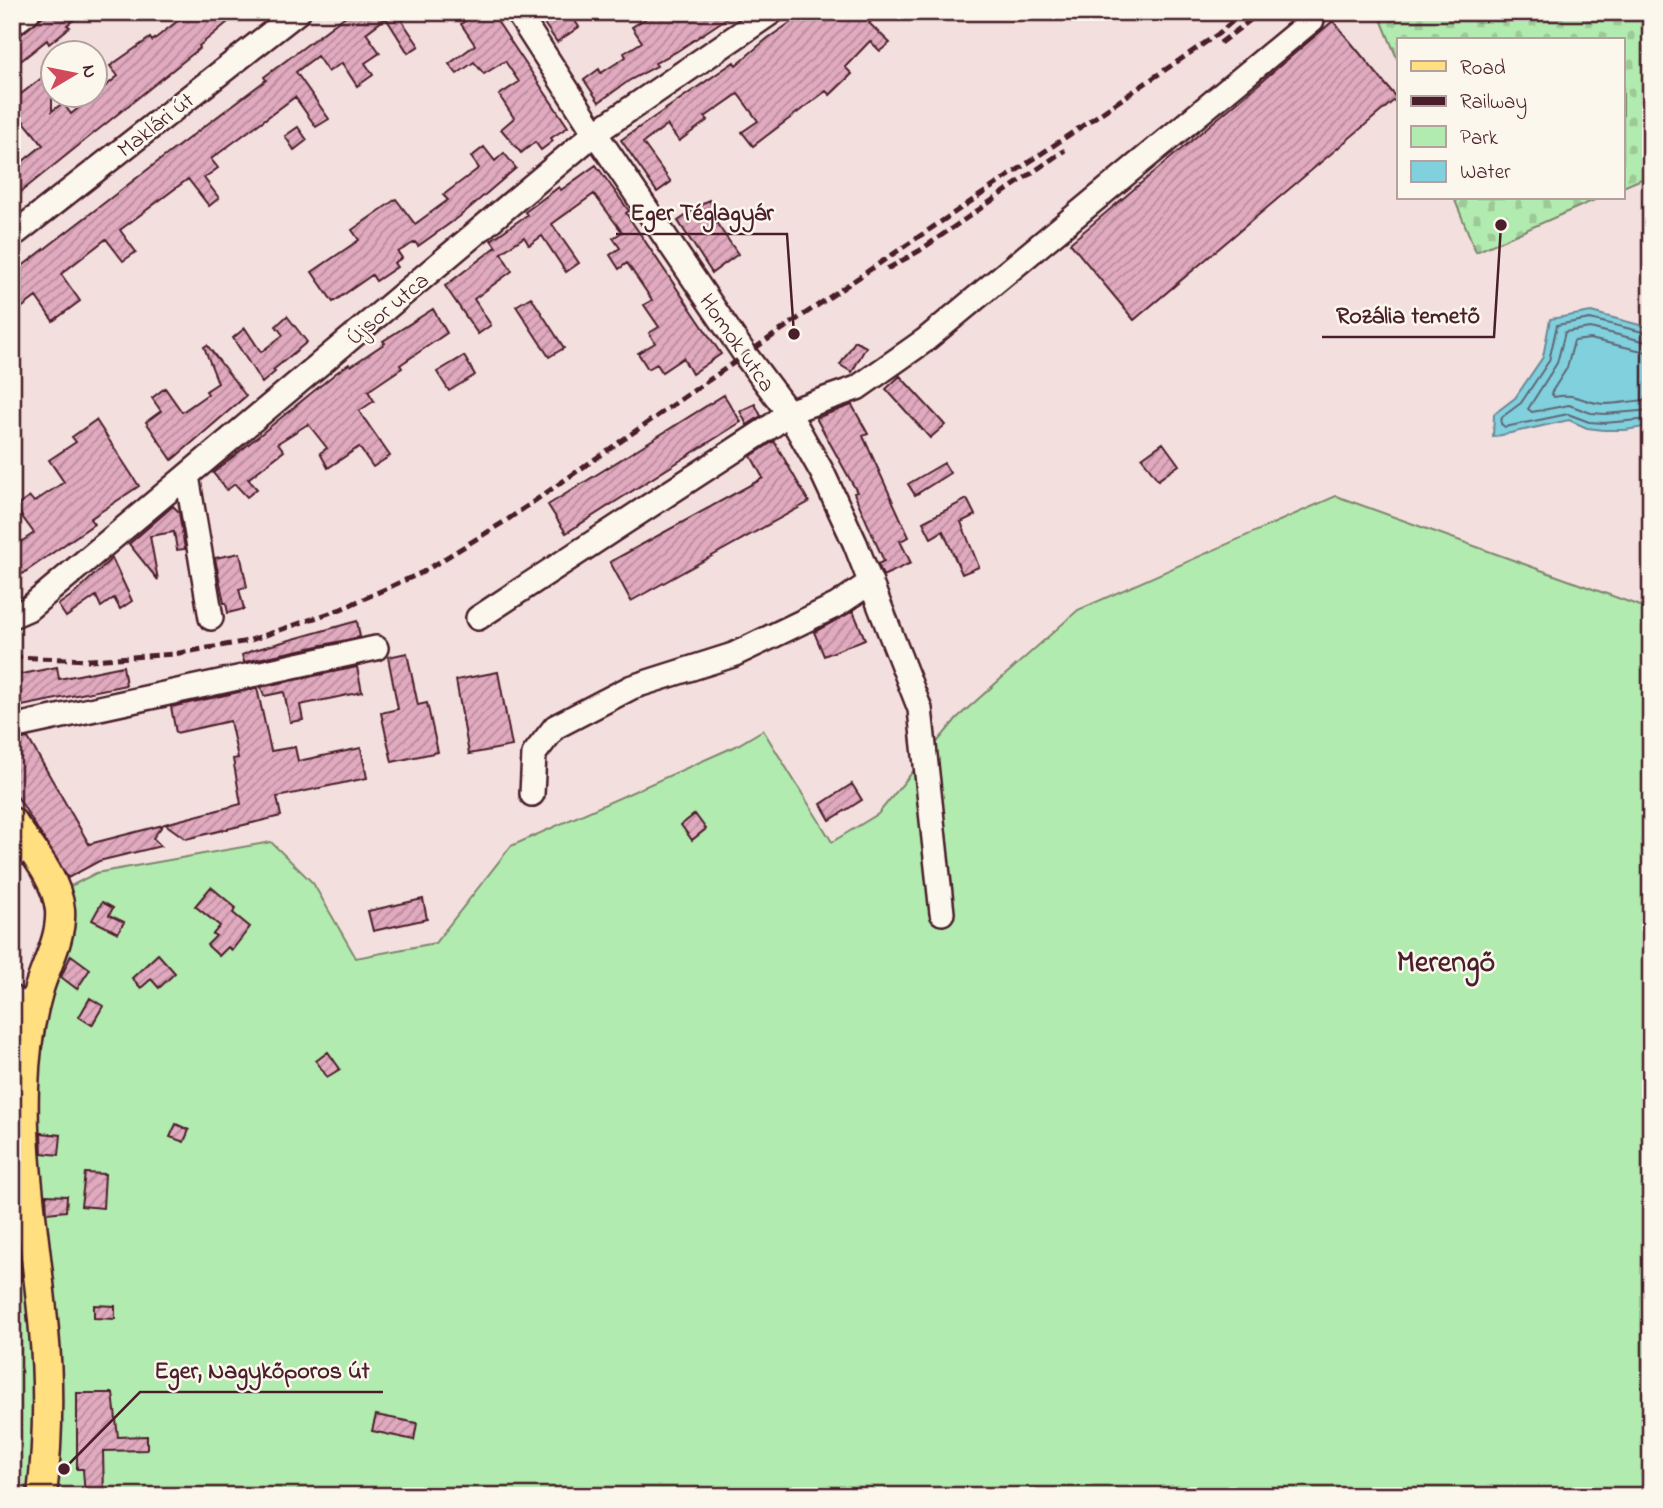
<svg xmlns="http://www.w3.org/2000/svg" width="1663" height="1508" font-family="'Indie Flower',sans-serif">
  <defs>
    <pattern id="cemetery-stones" width="16" height="16" patternUnits="userSpaceOnUse" patternTransform="scale(1.75)"><rect width="16" height="16" fill="#b2ebaf"/><path d="M2 7V4a2 2 0 0 1 4 0v3zM10 15v-3a2 2 0 0 1 4 0v3z" fill="#9bc997"/></pattern>
    <pattern id="building-hatch" width="6" height="6" patternUnits="userSpaceOnUse" patternTransform="scale(1.75)"><rect width="6" height="6" fill="#e1aabf"/><path d="M-1 1l2-2M0 6l6-6M5 7l2-2" fill="none" stroke="#b88a9b"/></pattern>
  </defs>
  <rect width="100%" height="100%" fill="#f3e0de"/>
  <filter id="ink" filterUnits="userSpaceOnUse"><feTurbulence type="fractalNoise" baseFrequency=".0143" numOctaves="2"/><feDisplacementMap in="SourceGraphic" scale="14" xChannelSelector="R" yChannelSelector="G"/><feConvolveMatrix kernelMatrix="1 2 1 2 8 2 1 2 1" color-interpolation-filters="sRGB"/></filter>
  <g filter="url(#ink)">
    <!-- green -->
    <path fill="#b2ebaf" stroke="#7e856d" stroke-width="2" d="M1336,496l315,114v843l-9,21 9,3v19h-1639v-386l55,-222 29,-15 175,-31 42,41 43,75 79,-15 76,-97 225,-100 27,-16 69,112 46,-28 79,-96 121,-108z"/>
    <!-- cemetery -->
    <path fill="url(#cemetery-stones)" stroke="#7e856d" stroke-width="2" d="M1378,12h273v163l-28,12v-147h-224v23z
      M1454,198h145l-123,54z"/>
    <!-- water -->
    <path fill="#81d0de" stroke="#6b8996" stroke-width="2" d="M1591,312l60,16v98l-26,4h-21l-17,-2 -18,-8 -76,17 1,-23 21,-16 28,-41 7,-38z"/>
    <g fill="none" stroke-linecap="round" stroke-linejoin="round">
      <!-- shore -->
      <path stroke="#606673" stroke-width="2" d="M1651,334l-61,-15 -33,6 -8,36 -28,42 -19,14 -1,7 4,3 63,-13 21,8 15,1 47,-4
        M1651,343l-61,-15 -25,4 -8,31 -29,46 4,3 37,-7 22,8 14,1 46,-4
        M1651,353l-61,-14 -16,2 -7,27 -16,25 3,4c24,-5 29,6 50,7 16,0 31,-4 47,-4"/>
    </g>
    <!-- building -->
    <path fill="url(#building-hatch)" stroke="#4a1f2b" stroke-width="2" d="M48,12h36l-17,13 3,2 -21,17 -2,-4 -35,28v-26z
      M189,12h51l-41,34 1,2 -188,151v-29l31,-25 -31,-38v-6l40,-31v41l11,-8 8,11 47,-38 -8,-10 40,-28 2,3z
      M351,12h63l-12,9 17,25 -11,7 -22,-35 -20,15 14,20 -15,10 8,12 -16,11 -15,-23 -14,9 -11,-16 -21,16 33,47 -13,8 -21,-30 -84,62 7,9 -14,10 15,20 -10,8 -21,-27 -68,51 16,22 -13,9 -17,-22 -45,35 19,27 -27,20 -17,-24 -24,18v-41l161,-124 93,-70 -2,-3z
      M467,12h24l77,115 -17,11 2,3 -12,9 -6,-8 -14,11 -20,-24 13,-11 -15,-23 20,-13 -14,-21 -21,13 -10,-12 -17,12 -8,-10 26,-19 -14,-21 9,-7z
      M551,12h18l10,15 -22,15 -16,-23z
      M656,12h80l-60,40 -21,11 2,3 -27,14 -31,22 -15,-22 15,-11 2,4 25,-16 -2,-4 18,-11 -10,-15z
      M806,12h74l-11,11 21,20 -10,8 -10,-10 -25,26 7,7 -22,21 -4,-4 -73,55 -11,-14 16,-11 -20,-27 -33,23 3,3 -29,21 -12,-16 -24,18 28,39 -14,10 -36,-52 113,-78 2,3 32,-27z
      M1333,21l64,77 -263,222 -64,-77z
      M298,127l9,13 -13,10 -9,-14z
      M484,147l11,14 9,-8 12,15 -57,49 -41,29 -3,-4 -17,10 4,6 -8,5 3,4 -21,14 -4,-6 -39,27 -21,-30 47,-32 -7,-10 44,-31 19,25 33,-24 -5,-5 36,-27 -8,-11z
      M596,165l33,46 -3,2 95,141 -29,20 -9,-16 -21,14 -5,-8 -9,5 -10,-16 17,-10 -6,-10 10,-6 -15,-22 8,-5 -25,-37 -8,6 -9,-14 10,-7 -7,-10 9,-6 -28,-38 -42,30 27,39 -13,9 -24,-36 -13,9 -5,-8 -23,16 11,18 -38,28 17,26 -13,9 -33,-48 51,-39 -5,-7 36,-25 -2,-3 34,-25 2,3z
      M709,200l7,11 -5,4 27,39 -26,19 -34,-52z
      M531,297l33,51 -15,9 -33,-51z
      M433,309l14,24 -47,32 2,3 -34,23 6,10 -15,10 31,45 -17,11 -14,-20 -31,21 -8,-15 7,-5 -19,-24 -30,19 6,8 -36,28 9,10 -10,8 -12,-13 -8,6 -14,-17 123,-100 13,-9 2,2 34,-23 -2,-2z
      M287,316l20,26 -34,28 2,2 -13,11 -29,-45 12,-10 16,24 22,-17 -7,-9z
      M855,341l11,6 -14,25 -12,-7z
      M207,345l39,51 -74,64 -26,-38 15,-11 -9,-13 13,-10 17,24 26,-18 -2,-3 12,-8 -14,-36z
      M464,356l11,19 -26,16 -12,-19z
      M900,376l45,49 -15,13 -44,-49z
      M724,395l17,27 -175,111 -18,-28z
      M755,404l6,12 -14,9 -7,-14z
      M852,405l16,29 -5,2 46,101 -9,4 11,22 -28,13 -5,-12 6,-3 -30,-68 3,-1 -41,-74z
      M96,420l43,66 -49,33 4,5 -82,57v-33l22,-15 -19,-26 15,-10 4,5 30,-20 -15,-22 27,-18 -4,-5z
      M774,441l35,61 -178,99 -21,-39 153,-84 -12,-22z
      M1163,443l16,22 -21,15 -16,-22z
      M944,463l6,10 -35,22 -7,-11z
      M967,499l8,16 -14,7 18,45 -17,7 -19,-43 -12,7 -8,-16z
      M173,506l6,6 6,37 -8,1 -3,-18 -24,4 8,44 -29,-36z
      M240,553l7,34 -8,2 5,20 -16,4 -2,-10h-2l-9,-45z
      M112,558l20,43 -12,8 -6,-11 -13,9 -5,-11 -30,21 -8,-12 17,-12z
      M853,611l12,28 -41,17 -10,-24z
      M357,621l3,16 -116,25 -2,-7 9,-4z
      M407,653l11,52 9,-2 11,49 -46,10 -11,-49 17,-4 -10,-52z
      M123,666l3,19 -114,23v-32l45,-9 2,12z
      M357,667l5,25 -62,13 3,15 -13,2 -6,-30 -20,4 -3,-9z
      M498,672l14,74 -43,8 -13,-74z
      M257,688l14,63 24,-4 3,14 63,-13 6,30 -90,19 4,19 -95,23 -21,-15 76,-20 -8,-45 5,-1 -8,-37 -54,12 -5,-26z
      M28,738l61,106 74,-19 -10,13 8,8 -62,15 -31,17 -56,-90v-47z
      M852,784l10,16 -32,20 -9,-16z
      M695,814l11,15 -14,11 -11,-15z
      M211,887l25,21 -3,5 17,14 -18,23 -4,-3 -9,9 -12,-11 9,-9 -3,-2 7,-8 -25,-20z
      M423,899l4,20 -54,12 -5,-20z
      M102,902l11,6 -4,7 15,7 -6,11 -26,-13z
      M158,954l17,19 -16,15 -8,-9 -10,9 -9,-10z
      M71,955l19,14 -13,20 -16,-12z
      M90,998l13,8 -11,19 -13,-8z
      M328,1052l12,17 -13,8 -11,-16z
      M176,1124l13,6 -5,12 -14,-5z
      M41,1133l20,2 -2,20 -17,-2z
      M85,1173l20,1 -2,34 -22,-2z
      M46,1195l21,1 -1,15 -19,2z
      M19,1253l3,27h-10v-26z
      M94,1305l21,1v13l-21,-1z
      M77,1393h36l5,44 29,-1v14l-44,1 1,45h-19l-2,-27h-6z
      M376,1415l41,8 -3,17 -42,-9z"/>
    <g fill="none" stroke-linecap="round" stroke-linejoin="round">
      <!-- minor casing -->
      <g stroke="#4a1f2b" stroke-width="28">
        <path id="minor" d="M517,12l78,121 151,223 42,56 34,60 33,71 65,166 22,204
          M12,24l16,-12
          M12,236l286,-224
          M187,476l24,142
          M12,616l16,-7 567,-476 177,-121
          M478,618l295,-193 15,-13 69,-24 67,-47 388,-321
          M12,727l364,-79
          M532,794l2,-40 21,-27 77,-40 101,-32 104,-50 34,-23
          M12,856l16,-10
          M12,998l21,13"/>
      </g>
      <!-- major casing -->
      <g stroke="#4a1f2b" stroke-width="33">
        <path id="major" d="M12,822c18,26 45,56 48,88 2,29 -15,56 -22,82 -9,31 -13,63 -14,95 -3,82 13,162 20,244 5,54 4,110 -2,165"/>
      </g>
      <!-- minor -->
      <use href="#minor" stroke="#fbf7ec" stroke-width="23"/>
      <!-- major -->
      <use href="#major" stroke="#ffdf80" stroke-width="28"/>
      <!-- rail -->
      <path stroke="#4a1f2b" stroke-width="5" stroke-dasharray="10 5" stroke-linecap="butt" d="M1220,43l41,-31
        M887,269l32,-18 146,-101
        M12,657l78,3 84,-6 74,-13 93,-32 82,-37 84,-52 280,-194 431,-292 25,-22"/>
    </g>
  </g>
  <g text-anchor="middle" stroke-width="5" stroke-linejoin="round" paint-order="stroke">
    <!-- street labels -->
    <g font-size="23" fill="#4a1f2b" stroke="#fbf7ec">
      <text transform="translate(155 124) rotate(-38)" y="8">Maklári út</text>
      <text transform="translate(387 308) rotate(-40)" y="8">Újsor utca</text>
      <text transform="translate(738 342) rotate(55)" y="8">Homok utca</text>
    </g>
    <!-- district labels -->
    <g font-size="30" font-weight="bold" fill="#4a1f2b" stroke="#fbf7ec">
      <text x="1446" y="971">Merengő</text>
    </g>
  </g>
  <!-- callouts -->
  <path fill="none" stroke="#4a1f2b" stroke-width="2.5" d="M794 334L787 234H616M1501 225L1494 337H1322M64 1469L140 1392H383"/>
  <g fill="#4a1f2b" stroke="#fbf7ec" stroke-width="2.5">
    <circle cx="794" cy="334" r="7"/>
    <circle cx="1501" cy="225" r="7"/>
    <circle cx="64" cy="1469" r="7"/>
  </g>
  <g font-size="24" text-anchor="middle" font-weight="bold" fill="#4a1f2b" stroke="#fbf7ec" stroke-width="5" stroke-linejoin="round" paint-order="stroke">
    <text x="702" y="220">Eger Téglagyár</text>
    <text x="1408" y="323">Rozália temető</text>
    <text x="262" y="1378">Eger, Nagykőporos út</text>
  </g>
  <!-- margin -->
  <rect width="1663" height="1508" fill="none" stroke="#fbf7ec" stroke-width="42"/>
  <rect x="21" y="21" width="1621" height="1466" fill="none" stroke="#4a1f2b" stroke-width="2.5" filter="url(#ink)"/>
  <!-- legend -->
  <rect x="1397" y="38" width="228" height="161" fill="#fbf7ec" stroke="#b4a19f" stroke-width="2"/>
  <rect x="1411" y="61" width="35" height="10" fill="#ffdf80" stroke="#b4a19f" stroke-width="2"/>
  <text x="1460" y="74" font-size="21" fill="#4a1f2b">Road</text>
  <rect x="1411" y="96" width="35" height="10" fill="#4a1f2b" stroke="#b4a19f" stroke-width="2"/>
  <text x="1460" y="108" font-size="21" fill="#4a1f2b">Railway</text>
  <rect x="1411" y="126" width="35" height="21" fill="#b2ebaf" stroke="#b4a19f" stroke-width="2"/>
  <text x="1460" y="144" font-size="21" fill="#4a1f2b">Park</text>
  <rect x="1411" y="161" width="35" height="21" fill="#81d0de" stroke="#b4a19f" stroke-width="2"/>
  <text x="1460" y="178" font-size="21" fill="#4a1f2b">Water</text>
  <!-- north arrow -->
  <g transform="translate(74 74) rotate(80)"><circle r="33" fill="#fbf7ec" stroke="#b4a19f" stroke-width="2"/>
  <path d="M0-5L12 26L0 18L-12 26Z" fill="#d1495b"/>
  <text y="-10" font-size="19" font-weight="bold" text-anchor="middle" fill="#4a1f2b">N</text>
  </g>
</svg>
